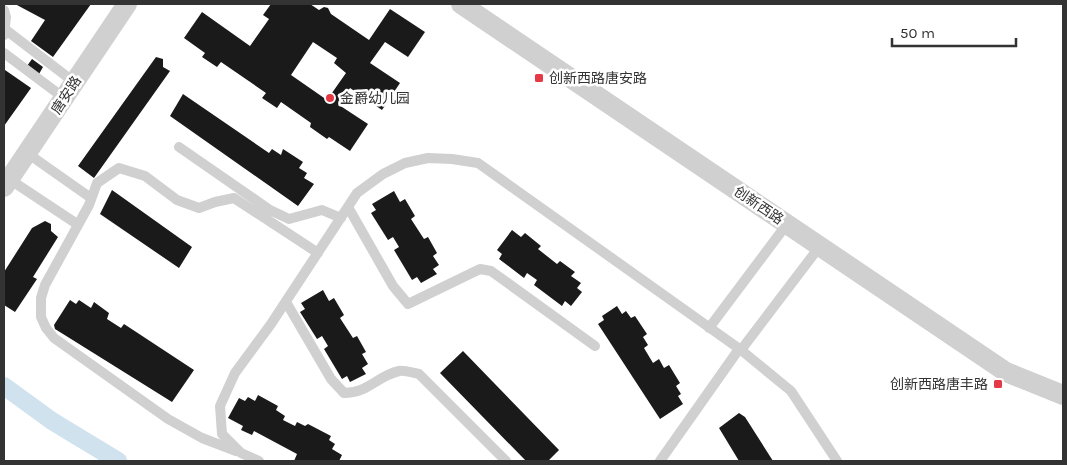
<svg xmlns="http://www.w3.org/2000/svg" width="1067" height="465" font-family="Karla,'Noto Sans SC',sans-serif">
  <rect width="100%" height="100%" fill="#fff"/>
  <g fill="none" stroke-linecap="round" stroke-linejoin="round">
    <!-- canal -->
    <path stroke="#cfe2ee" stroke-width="18" d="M4,386l48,35 66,40"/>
  </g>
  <!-- building -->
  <path fill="#1a1a1a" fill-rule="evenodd" d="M15,4h76l-38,53 -22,-16 14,-21z
    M271,4h39l9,6 5,-3 4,1 3,6 38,26 21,-31 35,23 -17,25 -23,-15 -15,21 30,20 -18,27 -32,-22 -11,17 29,19 -18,27 -21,-14 -2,2 -17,-12 1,-4 -30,-21 -4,6 -15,-10 4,-5 -45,-31 -4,5 -15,-10 3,-4 -21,-15 18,-26 48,34 19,-27 -6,-4zM313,42l24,16 -3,5 12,10 -19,27 -36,-25z
    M156,57l7,2v8l7,4 -76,107 -16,-12z
    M32,59l11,8 -4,7 -12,-8z
    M5,70l26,18 -27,38v-54z
    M183,94l86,59 3,-4 9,6 2,-6 20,13 -4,6 8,5 -3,5 10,6 -16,22 -128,-90z
    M112,190l80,57 -13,21 -79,-54z
    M394,191l6,11 5,-3 10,17 -4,3 13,20 4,-2 9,16 -4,3 6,9 -6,4 4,5 -16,9 -4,-6 -5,3 -18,-30 5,-3 -6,-10 -5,3 -17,-27 5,-3 -4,-6z
    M45,221l6,3v7l7,6 -25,40 4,2 -22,33 -11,-7v-33l28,-44z
    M512,230l9,7 4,-4 16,13 -3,3 19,15 3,-3 15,11 -4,4 10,7 -4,5 5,4 -11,14 -6,-5 -3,5 -28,-21 3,-5 -10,-7 -3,5 -25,-19 3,-5 -5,-4z
    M323,290l6,11 5,-3 10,17 -4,3 13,20 4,-2 9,16 -4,2 6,10 -6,4 4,6 -16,8 -3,-6 -5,3 -18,-30 4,-3 -6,-10 -5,3 -17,-27 5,-3 -4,-6z
    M70,300l6,4 3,-4 12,8 3,-6 15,11 -2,6 14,9 3,-4 70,46 -22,32 -117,-73 -1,-4z
    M617,306l5,8 4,-3 5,7 4,-2 12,18 -4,3 5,8 -4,3 9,15 6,-4 5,9 5,-3 11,18 -4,3 5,8 -3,2 5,8 -23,15 -62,-95 6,-4 -2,-4z
    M463,351l96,99 -11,11h-22l-86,-88z
    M258,395l20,11 -2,4 9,6 -2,4 12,6 2,-4 8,4 3,-2 23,12 -2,4 6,4 -3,5 10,6 -3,6h-45l3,-7 -43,-23 -2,4 -11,-5 2,-4 -15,-8 11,-20 6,3 3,-4 7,4z
    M739,413l6,4 28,44h-34l-20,-33z"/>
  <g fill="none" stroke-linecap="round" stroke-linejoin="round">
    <!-- lane -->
    <path stroke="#d0d0d0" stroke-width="10" d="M4,10l2,7 -2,18
      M6,30l68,52
      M4,53l60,45
      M179,147l91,63 19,9 33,-9 19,8
      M27,153l64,45
      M9,179l68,45
      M348,207l45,79 15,18 72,-35 11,2 104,75
      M286,302l45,77 13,14c24,0 33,-17 55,-22 6,-1 14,2 20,3l87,87
      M709,328l78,-104
      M741,350l79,-104
      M236,451l-34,-13 -34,-19 -114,-81 -8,-10 -5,-11v-19l4,-13 44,-80 8,-22 22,-15 26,8 32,24 22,8 16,-6 19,-4 84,55
      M259,461l-18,-8 -19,-19 -2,-28 15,-33 36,-49 86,-131 26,-19 22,-11 23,-5 24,1 26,4 263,187 50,41 46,70
      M660,461l79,-112"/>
    <!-- street -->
    <path stroke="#d0d0d0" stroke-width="20" d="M461,4l545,368 57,23
      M4,187l123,-183"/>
  </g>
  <!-- markers -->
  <g fill="#e63946" stroke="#fff" stroke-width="2">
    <rect x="534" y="73" width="10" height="10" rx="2.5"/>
    <circle cx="330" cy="98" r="5"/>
    <rect x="993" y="379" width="10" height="10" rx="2.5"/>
  </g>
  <g text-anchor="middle" stroke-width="5" stroke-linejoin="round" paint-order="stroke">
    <!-- poi labels -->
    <g font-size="14" fill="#333" stroke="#fff" text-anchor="start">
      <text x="549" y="83">创新西路唐安路</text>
      <text x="340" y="103">金爵幼儿园</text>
      <text x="988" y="389" text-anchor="end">创新西路唐丰路</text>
    </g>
    <!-- street labels -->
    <g font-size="14" fill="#333" stroke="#fff">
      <text transform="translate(66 95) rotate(-57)" y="5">唐安路</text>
      <text transform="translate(759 205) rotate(34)" y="5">创新西路</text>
    </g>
  </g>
  <!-- border -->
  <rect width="1067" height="465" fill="none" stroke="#333333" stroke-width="10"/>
  <!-- scale -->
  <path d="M892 38v8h124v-8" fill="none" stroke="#333333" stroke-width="2.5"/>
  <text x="900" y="38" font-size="15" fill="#333333" stroke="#ffffff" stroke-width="4" paint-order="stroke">50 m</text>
</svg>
